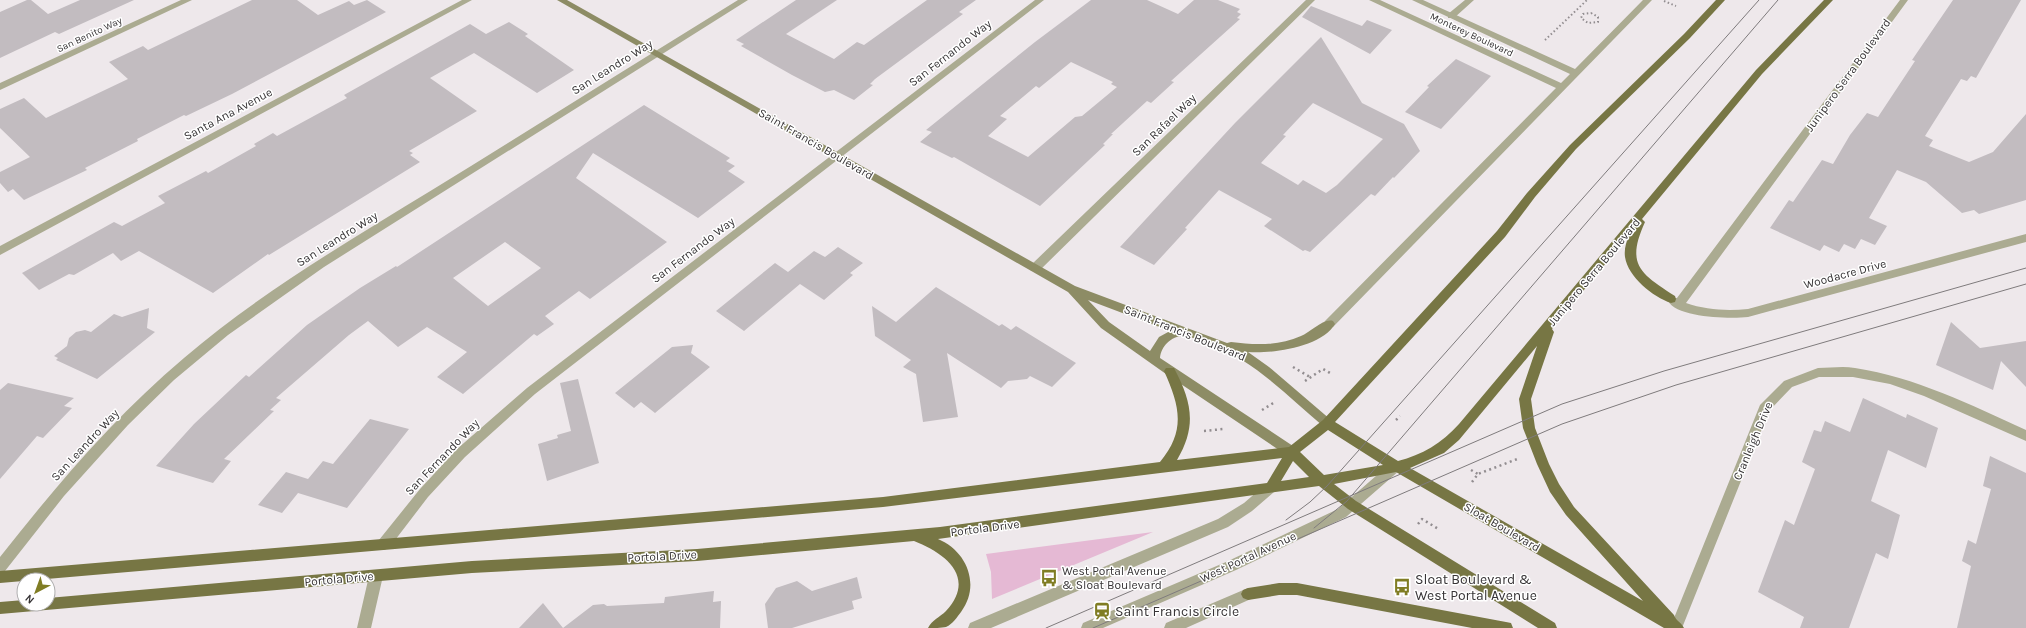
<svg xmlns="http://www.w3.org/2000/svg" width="2026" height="628" font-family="Karla,sans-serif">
  <rect width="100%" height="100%" fill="#eee8eb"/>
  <!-- green -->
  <path fill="#e5b9d4" d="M1153,532l-161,67 -1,-27 -5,-18z"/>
  <!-- building -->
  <path fill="#c2bcc0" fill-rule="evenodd" d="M27,0h4l17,14 32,-14h54l-75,34 -4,-2 -55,26v-46z
    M252,0h45l21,15 31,-14 5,4 13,-5 19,12 -154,82 -46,22 -2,-1 -47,24 1,2 -53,27 2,2 -63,30 -11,-11 -5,3 -8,-9v-11l30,-15 -30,-29v-19l24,-11 22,20 82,-39 -19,-17 34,-16 5,4z
    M796,0h41l-51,34 48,25 23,-17 7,3 63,-45h49l-17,12 4,2 -88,65 -5,5 3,1 -19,15 -20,-10 -9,2 -33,-17 -51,-29 3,-2 -8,-4z
    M1091,0h56l31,14 16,-14h24l22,9 -3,3 4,2 -4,4 3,1 -69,62 3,1 -23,21 -4,-2 -36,33h2l-10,10 2,1 -65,61 -86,-49 -2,1 -32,-16 12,-10 -6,-2 109,-88zM1071,62l42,20 -2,2 6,3 -35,29 -7,1 -47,40 -40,-21 19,-17 -7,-3 36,-30 3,2z
    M1953,0h68l-45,78 -5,-2 -4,5 -6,-2 -36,57 8,4 -4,6 40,16 24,-10 33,-38v86l-47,14 -5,-4 -12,3 -36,-31 -29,-12 -28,48 18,8 -12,19 -14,-6 -6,10 -11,-5 -5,8 -15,-7 -4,6 -50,-23 19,-28 4,2 29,-42 11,4 17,-29 17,-22 11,4 37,-56 -3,-1z
    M1311,6l51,20 5,-6 25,10 -22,24 -68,-37z
    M509,22l19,12 -3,2 49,34 -37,23 -63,-40 -44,25 47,33 -68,40 4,2 -3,2 10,7 -151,93 -1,-1 -55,39 -74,-42 -18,10 -8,-8 -39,22 -5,-1 -30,16 -17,-17 92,-51 8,4 43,-23 -7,-7 48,-25 2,2 48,-27 -2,-2 19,-11 4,3 70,-38 -3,-3 126,-71 16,10z
    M1321,37l41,66 42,21 16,27 -26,27 -1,-1 -18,19 -4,-2 -61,58 -5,-2 -2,1 -39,-25 8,-7 -53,-29 -34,38 2,1 -33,36 -34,-18 115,-124zM1313,103l70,36 -46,46 -11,8 -23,-13 -5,5 -37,-22 25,-27 -3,-1z
    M1456,59l35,17 -50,53 -36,-17 24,-25 -2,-1z
    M644,105l86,53 -4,3 9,5 -7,5 17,11 -47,36 -105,-65 -17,25 91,64 -77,57 -11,-8 -34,25 9,8 -17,12 -3,-2 -71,60 -26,-17 30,-25 -40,-25 -29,20 -30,-26 -19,14 -73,63 5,2 -11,10 4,1 -50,48 7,2 -18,22 -57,-17 38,-42 52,-49 3,2 58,-52 53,-37 36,-22 1,1zM505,242l36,26 -53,38 -35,-28z
    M838,247l25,16 -13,10 3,2 -29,25 -24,-16 -56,47 -28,-20 59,-48 13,9 26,-21 11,6z
    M936,287l63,39 3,-2 9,6 5,-4 60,37 -24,24 -22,-11 -3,3 -19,2 -7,7 -54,-35 11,64 -35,5 -7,-48 -13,-7 8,-7 -36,-24 -3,-30 24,16z
    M149,308l-2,20 8,4 -58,47 -41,-19 2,-2 -4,-2 13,-10 2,-8 7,-6 9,-2 6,2 23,-18 8,3z
    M1951,322l29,26 46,-7v46l-25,-26 -8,29 -57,-25z
    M693,345l-2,8 19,14 -55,46 -14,-11 -7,6 -19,-15 57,-46z
    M578,379l21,84 -52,18 -9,-37 20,-6 -1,-3 14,-4 -11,-48z
    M8,383l66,15 -10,8 8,2 -29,30 -6,-2 -37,43v-89z
    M1863,398l43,20 1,-4 31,14 -12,40 -38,-18 -17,51 29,14 -12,44 -12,-6 -27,75h-49l4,-11 -46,-25 27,-72 9,5 21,-56 -13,-7 12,-32 7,2 4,-11 25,11z
    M370,419l39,10 -62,79 -49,-15 -16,20 -24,-8 28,-33 22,7 15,-18 10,3z
    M1990,456l36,17v155h-69l14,-62 -9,-5 6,-21 8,4 15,-55 -8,-3z
    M857,577l5,21 -10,3 2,8 -62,19h-24l-3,-24 11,-16 21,-7 15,10z
    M714,591l-1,11 8,-1 -1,27h-201l24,-25 20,25 30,-23 11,-1 3,2 57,-3 1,-6z"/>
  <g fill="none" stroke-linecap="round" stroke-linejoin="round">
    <!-- path-far1 -->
    <path stroke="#928d90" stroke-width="2" stroke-dasharray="1.5 2.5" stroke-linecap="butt" d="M1664,1l12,5
      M1591,13l7,4v5l-10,1 -7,-5 2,-4z
      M1545,40l42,-40"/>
    <!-- path -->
    <path stroke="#928d90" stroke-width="2.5" stroke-dasharray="2 3.5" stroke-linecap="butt" d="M1293,367l17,10
      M1305,381l18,-12 7,4
      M1262,410l13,-8
      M1396,420l4,-4
      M1204,431l19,-2
      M1471,470l7,4
      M1472,482l6,-8 42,-16
      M1418,524l4,-5 18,11"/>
    <!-- service -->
    <path fill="#abab91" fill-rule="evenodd" d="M1465,0h9l-20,18h-6v-4z
      M1396,461l4,1 2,4 -2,4 -54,47 -110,53 -133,58h-22l2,-5 143,-61 112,-53 54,-47z"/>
    <!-- minor -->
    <path fill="#abab91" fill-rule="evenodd" d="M181,0h11l-192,90v-7z
      M462,0h10l-472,255v-9z
      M738,0h10l-424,267 -96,68 -54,45 -46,45 -64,71 -59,75 -5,2v-16c56,-71 115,-141 184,-199 76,-65 163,-116 248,-168 102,-63 204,-127 306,-190z
      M1035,0h9l-509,394 -70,63 -37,40 -39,51 -5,2 -5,-2 -1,-4 1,-4 41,-51 37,-40 70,-61z
      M1306,0h9l-276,271h-8l-1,-3 1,-3z
      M1369,0h11l181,83 9,-9 -158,-74h11l152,69 68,-69h9l-319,327h-8l-2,-3 2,-3 231,-233z
      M1900,0h8l-222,303c20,7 41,8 62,6l278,-75v8l-278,75c-17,2 -71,1 -80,-16l1,-3h8z
      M1818,368c12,0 25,-2 37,0 60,9 116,37 171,62v11l-102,-45 -34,-12 -37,-7h-34l-27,10 -23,24 -87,217h-12l90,-223 24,-24z
      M376,570l5,2 2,4 -12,52h-14l12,-52 2,-4z"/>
    <!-- tertiary -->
    <path fill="#abab91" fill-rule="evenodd" d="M1270,483l4,1 2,4 -2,4 -22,19 -24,16 -237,101h-23l2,-5 248,-104 26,-16 22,-19z
      M1248,588l5,2 2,4 -2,4 -67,30h-22l2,-5z"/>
    <!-- secondary -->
    <path fill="#8d8c65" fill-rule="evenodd" d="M557,0h10l508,286 152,57 4,-1c24,3 47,4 70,-6 9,-3 22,-18 32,-15l2,3c-13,23 -63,30 -87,28l21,15 62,53 2,3 -2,3 -4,2 -4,-2c-26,-22 -52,-48 -81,-66 -9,-6 -47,-23 -57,-24 -13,-1 -24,10 -25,22l136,90 2,4 -2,4 -4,1 -4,-1 -122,-82 -65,-46 -33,-36zM1088,300l82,31 -11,6 -9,14 -41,-29z"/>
    <!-- primary -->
    <path fill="#777644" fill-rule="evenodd" d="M1716,0h9l-35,38 -114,111 -41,48 -30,40 -170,185 63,39c24,-6 44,-18 61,-37l297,-354 68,-70h9l-71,74 -120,145 3,3c-19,42 -6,51 30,74l1,3 -1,3 -4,1c-18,-6 -43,-26 -46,-46 -1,-8 1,-14 4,-22l-77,94 2,3 -23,67 4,29 14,36 10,20 15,23 100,108c2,6 7,7 10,13h-20l-268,-156 -62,12 22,17 199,122 2,5h-19l-190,-119 -29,-23 -381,53c29,12 43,46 23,73 -4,5 -8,12 -15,15 -4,1 -13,1 -18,1 4,-8 12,-11 18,-17 31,-34 -1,-58 -32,-70l-217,20 -225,12 -472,41v-12l24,-2v4h24v-6l424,-37 225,-12 243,-22 327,-44 15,-25 -399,49 -883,76v-12l883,-74 277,-35c26,-31 20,-56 4,-91l2,-3h8c18,34 23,58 3,92l112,-13 34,-27 174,-189 30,-38 43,-48 114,-111zM1537,346l-18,53 4,29 14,36 13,28 16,23 77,86 -233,-133 34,-15 15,-13zM1328,430l55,35 -59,10 -24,-23zM1293,461l16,16 -28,4z
      M1279,583h18l209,39 5,1 2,5h-41l-175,-33h-18l-31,5 -5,-2 -2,-4 2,-4 5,-2z"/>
    <!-- tram -->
    <path stroke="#7f7b7d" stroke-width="1" d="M1286,520l24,-18 17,-16 432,-486
      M1314,528l33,-27 431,-501
      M1046,628l516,-224 102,-33 362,-103
      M1093,628l469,-204 114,-39 350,-101"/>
  </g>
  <!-- icons -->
  <defs>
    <g id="bus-bare" transform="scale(1.38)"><path d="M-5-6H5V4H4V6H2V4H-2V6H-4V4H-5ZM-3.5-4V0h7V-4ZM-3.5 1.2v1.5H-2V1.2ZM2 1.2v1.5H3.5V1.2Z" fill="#807d24" stroke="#fff" stroke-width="2.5" paint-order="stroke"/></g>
    <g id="station-bare" transform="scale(1.38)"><path d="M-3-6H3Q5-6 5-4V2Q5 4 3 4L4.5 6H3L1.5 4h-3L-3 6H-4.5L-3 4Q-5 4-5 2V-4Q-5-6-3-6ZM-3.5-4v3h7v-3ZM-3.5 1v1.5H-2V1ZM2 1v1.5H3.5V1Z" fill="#807d24" stroke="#fff" stroke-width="2.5" paint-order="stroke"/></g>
  </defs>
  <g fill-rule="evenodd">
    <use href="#bus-bare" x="1049" y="578"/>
    <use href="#bus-bare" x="1402" y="587"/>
    <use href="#station-bare" x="1102" y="611"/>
  </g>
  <g text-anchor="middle" stroke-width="3" stroke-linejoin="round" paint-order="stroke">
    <!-- far-street labels -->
    <g font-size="10" fill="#373436" stroke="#fff">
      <text transform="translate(89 34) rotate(-25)" y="4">San Benito Way</text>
      <text transform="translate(1472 34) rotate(25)" y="4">Monterey Boulevard</text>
    </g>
    <!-- street labels -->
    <g font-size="12" fill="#373436" stroke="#fff">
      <text transform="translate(950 53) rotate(-38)" y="4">San Fernando Way</text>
      <text transform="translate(612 67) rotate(-32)" y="4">San Leandro Way</text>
      <text transform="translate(1848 75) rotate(-54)" y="4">Junipero Serra Boulevard</text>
      <text transform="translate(228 114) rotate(-28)" y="4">Santa Ana Avenue</text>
      <text transform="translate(1164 125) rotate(-44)" y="4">San Rafael Way</text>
      <text transform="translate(816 144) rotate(30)" y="4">Saint Francis Boulevard</text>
      <text transform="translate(337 239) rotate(-32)" y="4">San Leandro Way</text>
      <text transform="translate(693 250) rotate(-37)" y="4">San Fernando Way</text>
      <text transform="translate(1594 272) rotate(-50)" y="4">Junipero Serra Boulevard</text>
      <text transform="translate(1845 274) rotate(-15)" y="4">Woodacre Drive</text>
      <text transform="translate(1185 333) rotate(22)" y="4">Saint Francis Boulevard</text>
      <text transform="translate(1753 441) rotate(-67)" y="4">Cranleigh Drive</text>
      <text transform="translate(85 445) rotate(-47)" y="4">San Leandro Way</text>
      <text transform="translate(442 457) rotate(-46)" y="4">San Fernando Way</text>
      <text transform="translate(1502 527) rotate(30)" y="4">Sloat Boulevard</text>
      <text transform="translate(985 528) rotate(-7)" y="4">Portola Drive</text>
      <text transform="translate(662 556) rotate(-3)" y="4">Portola Drive</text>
      <text transform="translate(1248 557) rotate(-25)" y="4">West Portal Avenue</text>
      <text transform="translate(339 579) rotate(-5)" y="4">Portola Drive</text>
    </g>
    <!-- poi labels -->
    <g font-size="12" fill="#373436" stroke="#fff" text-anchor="start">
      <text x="1062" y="575">West Portal Avenue<tspan x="1062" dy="14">&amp; Sloat Boulevard</tspan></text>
    </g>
    <!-- near-poi labels -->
    <g font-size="14" fill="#373436" stroke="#fff" text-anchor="start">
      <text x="1415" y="584">Sloat Boulevard &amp;<tspan x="1415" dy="16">West Portal Avenue</tspan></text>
      <text x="1115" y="616">Saint Francis Circle</text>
    </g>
  </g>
  <!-- north arrow -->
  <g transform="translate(36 592) rotate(221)"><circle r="19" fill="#ffffff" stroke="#afaeaf"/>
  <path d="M0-3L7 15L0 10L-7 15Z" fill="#807d24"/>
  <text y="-6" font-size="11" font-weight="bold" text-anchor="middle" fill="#373436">N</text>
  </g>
</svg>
